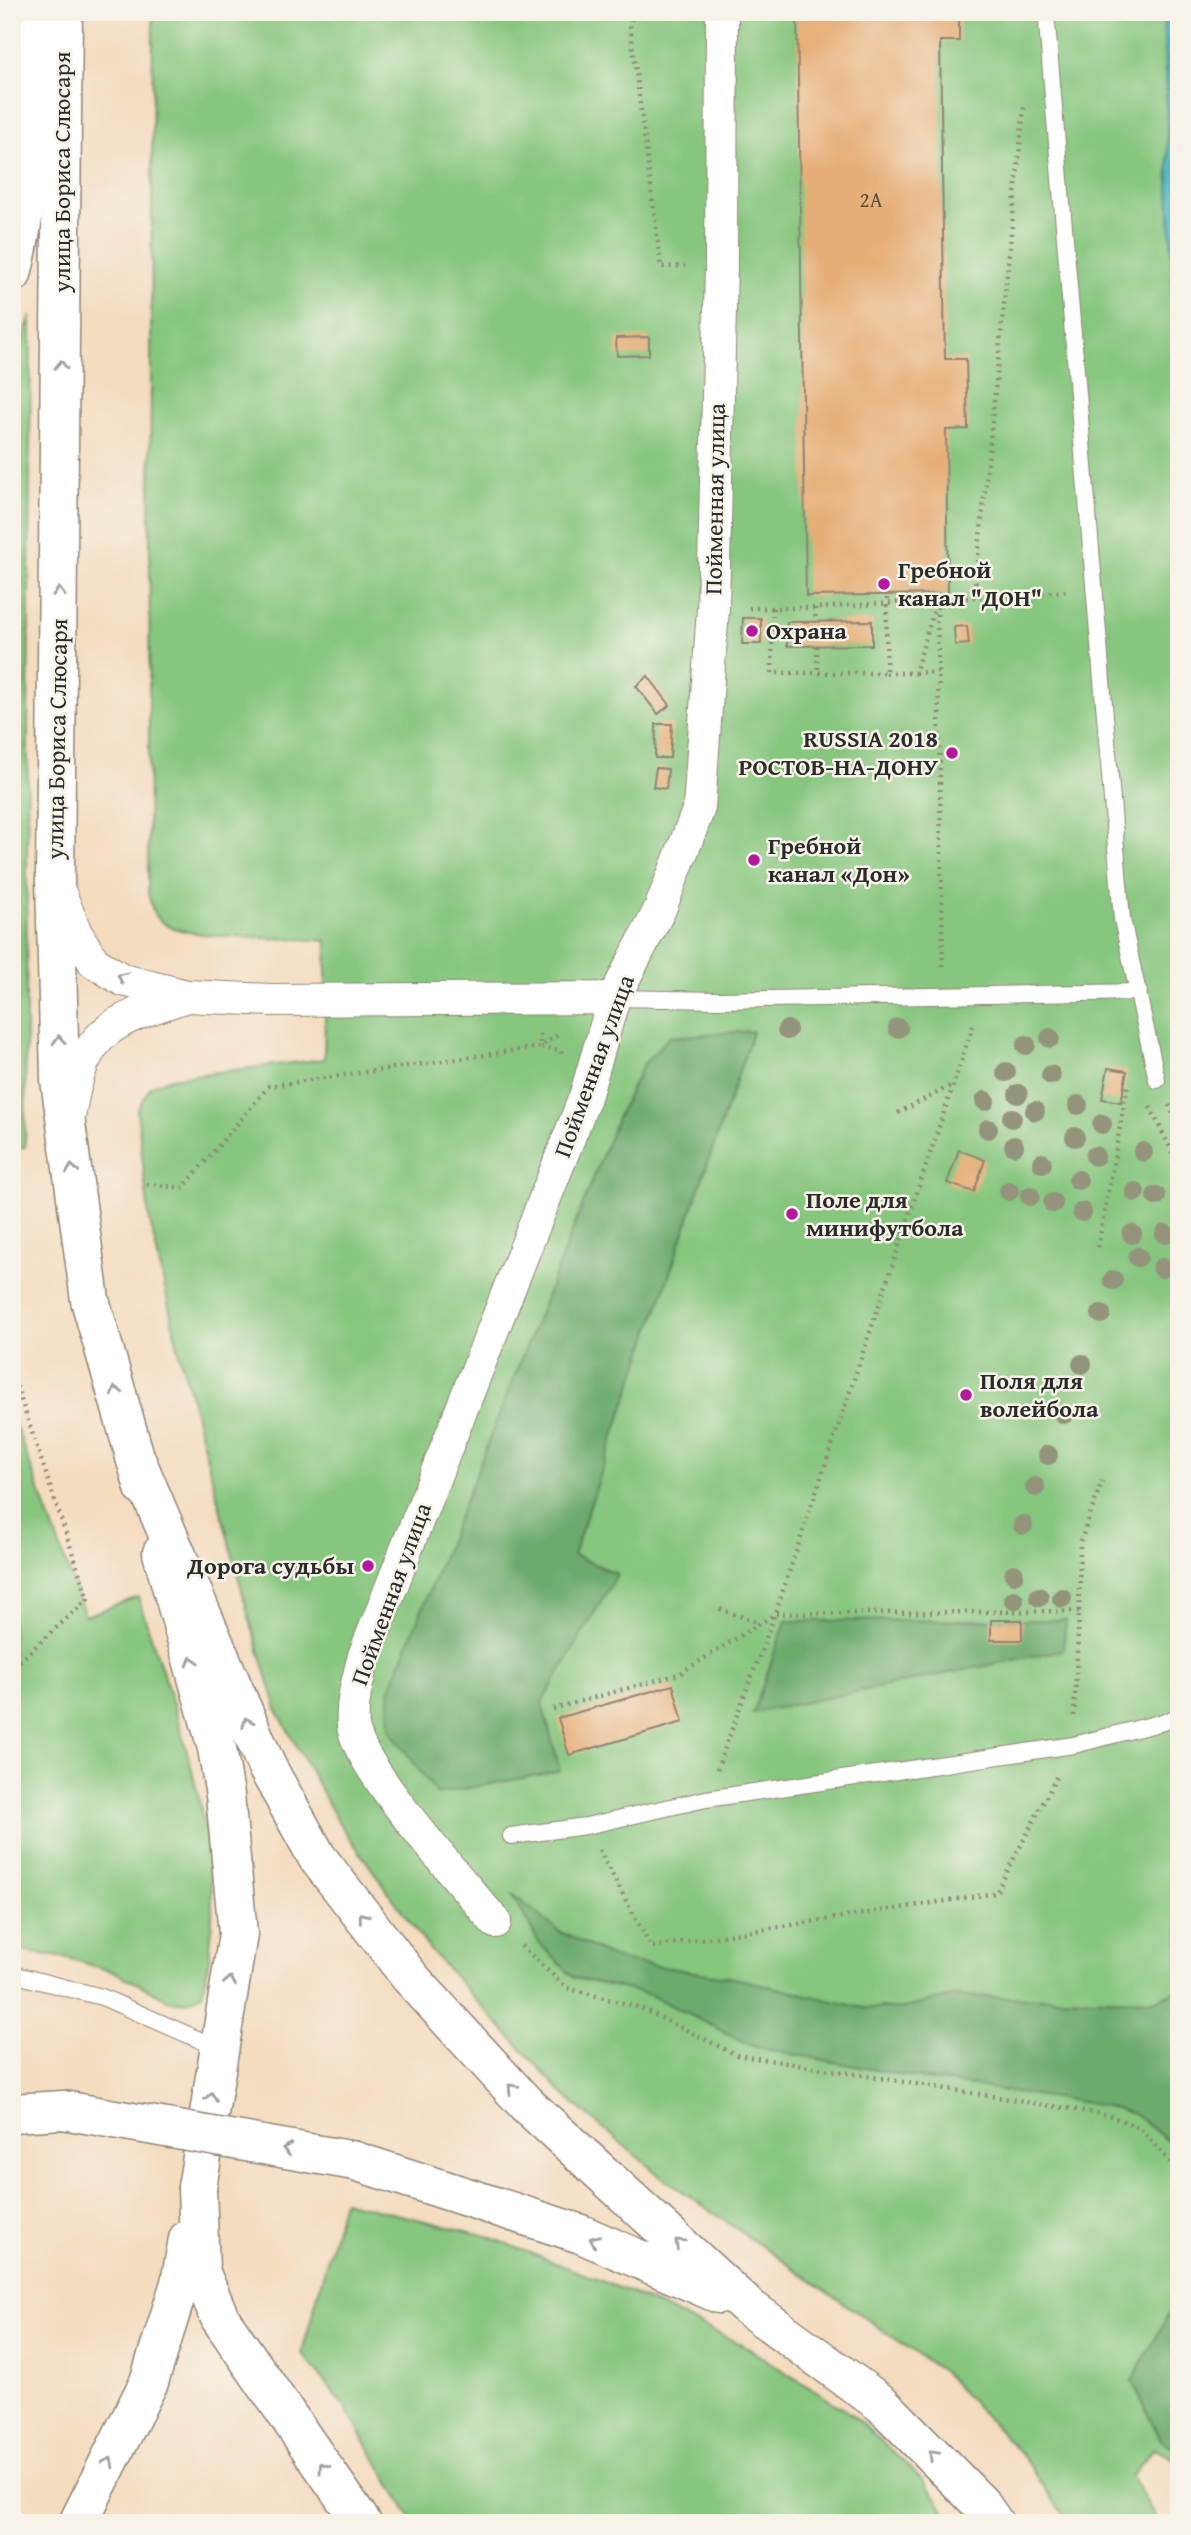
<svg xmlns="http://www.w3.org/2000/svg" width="1191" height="2535" font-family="'Gentium Book Plus',serif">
  <rect width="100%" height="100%" fill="#f7f3e8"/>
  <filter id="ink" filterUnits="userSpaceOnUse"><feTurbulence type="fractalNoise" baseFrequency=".0143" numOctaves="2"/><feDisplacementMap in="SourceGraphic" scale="14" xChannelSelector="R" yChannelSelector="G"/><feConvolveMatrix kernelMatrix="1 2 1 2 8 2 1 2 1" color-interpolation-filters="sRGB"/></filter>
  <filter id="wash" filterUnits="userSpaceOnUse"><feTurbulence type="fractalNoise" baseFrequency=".00686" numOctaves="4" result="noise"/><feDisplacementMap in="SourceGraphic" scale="28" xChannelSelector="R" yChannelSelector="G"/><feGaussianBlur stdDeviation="1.57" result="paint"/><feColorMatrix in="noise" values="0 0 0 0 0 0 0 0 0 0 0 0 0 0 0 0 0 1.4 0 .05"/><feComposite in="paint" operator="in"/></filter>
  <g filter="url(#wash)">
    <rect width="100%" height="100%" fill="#f4dcbf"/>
    <!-- green -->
    <path fill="#86c67e" stroke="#587854" stroke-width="2" d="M153,12h1026v2449l-25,-13 -23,28 28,47h-90l-46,-67 -80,-84 -284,-197 -95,-80 -134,-145 -91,-127 -61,-111 -28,-91 -70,-265 -31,-139 -12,-107 13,-23 21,-9 153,-19 3,-118c-35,-5 -141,1 -165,-19 -9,-7 -11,-18 -14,-29z
      M31,315l-6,832 -13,3v-782z
      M12,1415l73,201 53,-19c39,122 98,268 64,397l-16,8 -17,-2 -52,-27 -49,-15 -56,-8z
      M343,2201l144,35 135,53 121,56 111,71 71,66 28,41h-539l-68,-114 -44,-56z"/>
    <!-- forest -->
    <path fill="#6cab6d" stroke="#4c6b4c" stroke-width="2" d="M753,1031l-180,524 44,19 -75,129 18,68 -123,23 -47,-63 -1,-39 229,-576 25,-51 26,-28z
      M1066,1620l-3,30 -310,63 33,-92z
      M512,1894l48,38 59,28 120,19 124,29h42l46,-12 205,4 23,-10v166l-11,-15 -34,-27 -32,-9 -189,-28 -158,-30 -107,-53 -74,-16 -35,-35z
      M1179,2295v156l-18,-11 -29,-59z"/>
    <!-- water -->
    <path fill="#3cadb7" stroke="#346c71" stroke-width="2" d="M1163,12h16v462z"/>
    <g id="blocks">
      <!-- building -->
      <path fill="#e6ae77" d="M797,12h162v29h-19l5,318h21l2,70 -22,1 2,164 -142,2z
        M649,337v18l-32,1 -1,-18z
        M743,618h18v26h-19z
        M872,621v24l-85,1v-24z
        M967,626l2,18 -14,1 -1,-18z
        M648,676l22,29 -12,9 -22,-28z
        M656,724h16l-2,34h-15z
        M656,768l12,1 -2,20 -13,-2z
        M1108,1068l19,3 -6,31 -19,-3z
        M959,1150l26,10 -11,32 -27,-9z
        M991,1620h31v20h-31z
        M673,1685l10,37 -114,33 -11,-37z"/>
    </g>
  </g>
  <g filter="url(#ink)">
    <use href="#blocks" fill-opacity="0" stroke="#908475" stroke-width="2"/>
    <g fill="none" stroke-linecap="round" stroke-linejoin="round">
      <!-- lane casing -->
      <g stroke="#908475" stroke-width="18">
        <path id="lane" d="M1046,12l76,907 35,161
          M614,998l104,2 421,-8
          M511,1836l75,-10 120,-27 368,-54 105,-27
          M12,1974l90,23 116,51"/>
      </g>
      <!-- street casing -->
      <g stroke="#908475" stroke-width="34">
        <path id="street" d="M60,893l16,40 18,29 29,18 64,16 84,4 343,-2
          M70,1112c13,-83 42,-91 117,-116
          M495,1922c-30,-37 -138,-155 -142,-197 -2,-23 5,-46 11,-69l221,-559 29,-99 46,-89 39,-101 14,-199 8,-343 1,-254"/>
      </g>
      <!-- secondary casing -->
      <g stroke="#908475" stroke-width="41">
        <path id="secondary" d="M63,12l-8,868 5,200 30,220 54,188
          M162,1553l55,195 8,47 13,139 -41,254"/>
      </g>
      <!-- primary casing -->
      <g stroke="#908475" stroke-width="41">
        <path id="primary" d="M12,274c21,-80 19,-179 21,-262
          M135,1457l132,310 50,90 93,120 116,127 221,202 135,98 99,100 13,19
          M12,2113l51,-3
          M355,2161l226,73 138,60
          M197,2188l3,83 20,47 142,205
          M78,2523l71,-141 31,-99 8,-44"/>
      </g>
      <!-- path -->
      <path stroke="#908475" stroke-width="4.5" stroke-dasharray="2 5" stroke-linecap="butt" d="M633,12l-3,13 31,242 24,-1
        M974,597l50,-490
        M937,600l6,370
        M749,608h66l254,-17
        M773,608l-1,65h114l1,-78
        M815,608l1,14
        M817,646l1,27
        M886,673h29l21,-69
        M915,673l23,-1
        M540,1034v13l20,3 2,3
        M1169,1105l10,21
        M1150,1107l29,59
        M898,1113l56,-29
        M147,1184l36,4 86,-102 271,-39 18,-12
        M1098,1247l30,-164
        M12,1373l76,226 -76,69
        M720,1609l39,14
        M1079,1611l1,-68 22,-62
        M553,1709l126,-35 96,-60 304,-3 -5,106
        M717,1769l58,-155 199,-591
        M599,1850l52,97 345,-54 62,-119
        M521,1946l46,42 74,20 96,47 371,60 32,13 39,44"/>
      <!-- lane -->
      <use href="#lane" stroke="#fff" stroke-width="16"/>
      <!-- street -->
      <use href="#street" stroke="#fff" stroke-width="32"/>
      <!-- secondary -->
      <use href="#secondary" stroke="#fff" stroke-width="38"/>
      <!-- primary -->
      <use href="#primary" stroke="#fff" stroke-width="38"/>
      <!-- primary-bridge casing -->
      <g stroke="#908475" stroke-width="41" stroke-linecap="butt">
        <path id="primary-bridge" d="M63,2110l292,51"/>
      </g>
      <!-- primary-bridge -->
      <use href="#primary-bridge" stroke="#fff" stroke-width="38"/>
    </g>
    <!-- trees -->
    <g fill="#94947b">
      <circle cx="898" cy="1028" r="10"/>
      <circle cx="787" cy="1030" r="10"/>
      <circle cx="1050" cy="1038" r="10"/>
      <circle cx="1026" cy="1045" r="10"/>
      <circle cx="1006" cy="1072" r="10"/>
      <circle cx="1051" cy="1075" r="10"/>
      <circle cx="1018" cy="1094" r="10"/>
      <circle cx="985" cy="1101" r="10"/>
      <circle cx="1078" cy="1105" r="10"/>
      <circle cx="1035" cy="1111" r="10"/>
      <circle cx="1012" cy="1118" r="10"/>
      <circle cx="1102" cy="1124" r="10"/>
      <circle cx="988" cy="1129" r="10"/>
      <circle cx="1075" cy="1137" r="10"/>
      <circle cx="1014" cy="1146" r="10"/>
      <circle cx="1143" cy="1152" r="10"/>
      <circle cx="1095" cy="1156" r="10"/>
      <circle cx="1042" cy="1163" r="10"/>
      <circle cx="1078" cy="1180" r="10"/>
      <circle cx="1009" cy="1191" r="10"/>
      <circle cx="1135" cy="1192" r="10"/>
      <circle cx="1030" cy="1196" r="10"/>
      <circle cx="1156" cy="1196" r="10"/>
      <circle cx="1053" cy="1203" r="10"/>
      <circle cx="1082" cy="1212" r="10"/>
      <circle cx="1132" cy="1234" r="10"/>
      <circle cx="1165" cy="1234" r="10"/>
      <circle cx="1138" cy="1257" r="10"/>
      <circle cx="1162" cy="1268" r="10"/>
      <circle cx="1113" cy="1280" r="10"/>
      <circle cx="1101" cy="1314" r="10"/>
      <circle cx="1082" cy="1364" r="10"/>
      <circle cx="1064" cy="1414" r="10"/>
      <circle cx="1048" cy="1455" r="10"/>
      <circle cx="1035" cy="1487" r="10"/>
      <circle cx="1023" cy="1525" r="10"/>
      <circle cx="1014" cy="1574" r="10"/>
      <circle cx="1039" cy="1597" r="10"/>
      <circle cx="1062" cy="1598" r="10"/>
      <circle cx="1014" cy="1600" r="10"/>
    </g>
    <!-- one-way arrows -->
    <defs><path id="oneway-chevron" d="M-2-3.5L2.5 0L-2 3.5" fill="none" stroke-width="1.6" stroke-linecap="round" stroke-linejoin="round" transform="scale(1.75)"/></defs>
    <g stroke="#a0a0a0">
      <use href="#oneway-chevron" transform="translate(61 365) rotate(-89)"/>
      <use href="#oneway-chevron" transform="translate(59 592) rotate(-89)"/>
      <use href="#oneway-chevron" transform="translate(122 977) rotate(-155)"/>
      <use href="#oneway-chevron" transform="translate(59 1040) rotate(-92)"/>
      <use href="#oneway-chevron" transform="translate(72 1169) rotate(-98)"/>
      <use href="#oneway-chevron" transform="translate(116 1391) rotate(-106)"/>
      <use href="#oneway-chevron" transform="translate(192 1661) rotate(-106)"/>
      <use href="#oneway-chevron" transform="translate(247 1722) rotate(-113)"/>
      <use href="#oneway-chevron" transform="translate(363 1917) rotate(-128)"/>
      <use href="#oneway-chevron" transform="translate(230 1981) rotate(-80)"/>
      <use href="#oneway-chevron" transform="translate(512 2088) rotate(-133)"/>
      <use href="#oneway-chevron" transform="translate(211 2097) rotate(-82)"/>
      <use href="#oneway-chevron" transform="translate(287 2149) rotate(-170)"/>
      <use href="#oneway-chevron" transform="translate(594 2240) rotate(-157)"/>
      <use href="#oneway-chevron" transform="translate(679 2243) rotate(-137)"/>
      <use href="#oneway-chevron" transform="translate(933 2455) rotate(-135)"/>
      <use href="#oneway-chevron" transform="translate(109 2462) rotate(-63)"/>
      <use href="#oneway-chevron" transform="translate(323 2467) rotate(-125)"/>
    </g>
  </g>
  <!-- markers -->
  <g fill="#b5179e" stroke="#f7f3e8" stroke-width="2.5">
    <circle cx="884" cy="584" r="7"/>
    <circle cx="752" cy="631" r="7"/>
    <circle cx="952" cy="753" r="7"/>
    <circle cx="754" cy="860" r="7"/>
    <circle cx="792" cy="1214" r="7"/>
    <circle cx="966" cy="1395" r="7"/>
    <circle cx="368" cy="1566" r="7"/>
  </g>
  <g text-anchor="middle" stroke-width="5" stroke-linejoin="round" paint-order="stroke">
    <!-- number labels -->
    <g font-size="21" fill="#5a4c3e">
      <text x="871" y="207">2А</text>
    </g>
    <!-- street labels -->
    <g font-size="24" fill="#2b2b2b" stroke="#f7f3e8">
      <text transform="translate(62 172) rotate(-90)" y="8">улица Бориса Слюсаря</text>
      <text transform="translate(715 499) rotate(-89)" y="8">Пойменная улица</text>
      <text transform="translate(57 739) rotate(-89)" y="8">улица Бориса Слюсаря</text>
      <text transform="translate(594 1066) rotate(-70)" y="8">Пойменная улица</text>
      <text transform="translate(391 1594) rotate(-70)" y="8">Пойменная улица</text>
    </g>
    <!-- poi labels -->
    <g font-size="24" font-weight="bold" fill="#2b2b2b" stroke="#f7f3e8" text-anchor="start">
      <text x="898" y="578">Гребной<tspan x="898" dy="28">канал "ДОН"</tspan></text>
      <text x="766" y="639">Охрана</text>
      <text x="938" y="747" text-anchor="end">RUSSIA 2018<tspan x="938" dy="28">РОСТОВ-НА-ДОНУ</tspan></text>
      <text x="768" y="854">Гребной<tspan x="768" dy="28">канал «Дон»</tspan></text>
      <text x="806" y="1208">Поле для<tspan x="806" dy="28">минифутбола</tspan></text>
      <text x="980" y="1389">Поля для<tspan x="980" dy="28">волейбола</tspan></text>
      <text x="354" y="1574" text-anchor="end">Дорога судьбы</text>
    </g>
  </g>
  <!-- margin -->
  <rect width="1191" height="2535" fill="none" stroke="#f7f3e8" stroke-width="42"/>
</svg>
